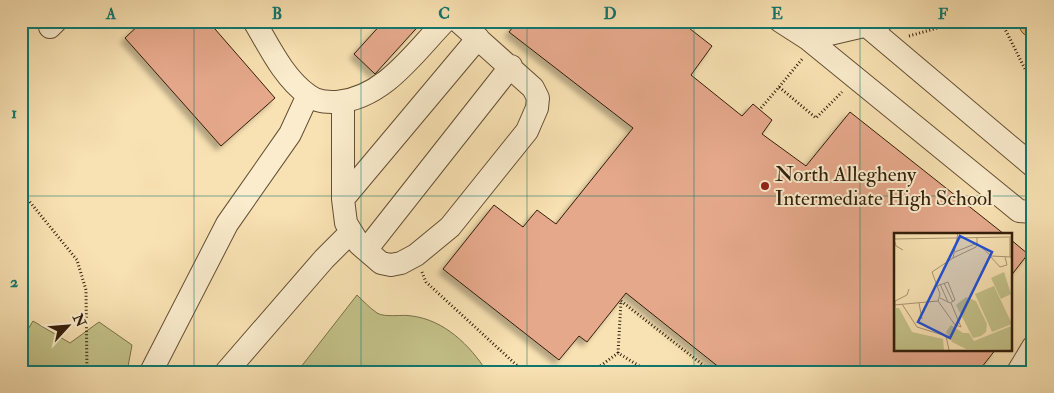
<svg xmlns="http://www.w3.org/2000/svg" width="1054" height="393" font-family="'IM FELL Double Pica',serif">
  <defs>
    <filter id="shadow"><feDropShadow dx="-4.5" dy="4.5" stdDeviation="2.5" flood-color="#0004"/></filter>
  </defs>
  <rect width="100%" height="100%" fill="#f8e1b2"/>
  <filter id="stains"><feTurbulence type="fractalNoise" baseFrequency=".004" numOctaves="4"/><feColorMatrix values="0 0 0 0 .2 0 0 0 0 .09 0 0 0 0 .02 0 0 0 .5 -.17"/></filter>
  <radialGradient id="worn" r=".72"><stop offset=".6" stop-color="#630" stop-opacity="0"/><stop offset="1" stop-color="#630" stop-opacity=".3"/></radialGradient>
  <!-- green -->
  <path fill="#c3c188" stroke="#7a7049" d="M357,295c6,6 13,13 20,18 8,5 25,1 35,3 32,4 58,29 75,56h-190z
    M33,321l37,22 29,-21 33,23 -5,27h-106v-31z"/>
  <!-- building -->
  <path fill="#e5a88b" stroke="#321e0a" filter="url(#shadow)" d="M143,21h65l67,77 -54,48 -96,-108z
    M384,21h39l-48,53 -21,-20z
    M518,21h162l32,25 -21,29 51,41 11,-12 19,16 -10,14 44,32 44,-54 154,122h-109v115h101l-18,23h-253l-99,-79 -39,49 -8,-6 -20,24 -116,-91 51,-64 29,22 14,-17 19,14 77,-96 -124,-96z
    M1010,239l18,15 -18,23z"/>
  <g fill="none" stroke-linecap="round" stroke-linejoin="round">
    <!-- minor casing -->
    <g stroke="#644f34" stroke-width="24">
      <path id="minor" d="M254,21c15,25 29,56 54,74 9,7 18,7 29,7 47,-4 77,-49 108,-81
        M780,21l28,18 73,-17
        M867,26l166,140
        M50,27l6,-6
        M808,39l200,163 11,9 14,1
        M343,101v98l3,24 13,21 22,19 10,2 10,-2 15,-8 34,-28 77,-96 10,-23 1,-10 -5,-10 -75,-67
        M343,199l135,-161
        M366,250l145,-184
        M151,372l76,-148 63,-90 18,-39
        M226,372l98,-113 26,-26
        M1018,372l15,-25"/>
    </g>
    <!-- major casing -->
    <g stroke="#321e0a" stroke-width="29">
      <path id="major" d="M1032,21l1,2"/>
    </g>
    <!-- path -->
    <path stroke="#321e0a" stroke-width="3" stroke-dasharray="1 2.5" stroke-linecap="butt" d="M1001,21l32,64
      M909,36l53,-15
      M779,87l24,-29
      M761,108l18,-21 37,31 26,-26
      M21,191l56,69 9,30 1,82
      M422,272l4,10 98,90
      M621,301l91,71
      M618,353l3,-52
      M592,372l26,-19 31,19"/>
    <!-- minor -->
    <use href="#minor" stroke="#faeccd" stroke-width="22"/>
    <!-- major -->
    <use href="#major" stroke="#ecc079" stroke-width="28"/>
  </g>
  <!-- grid -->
  <path fill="none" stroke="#0f766e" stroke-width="1" stroke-opacity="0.55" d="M194,21v351M361,21v351M527,21v351M694,21v351M860,21v351M21,196h1012"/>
  <!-- markers -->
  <circle fill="#8f2418" stroke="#faeccd" stroke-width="2" cx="765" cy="186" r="5"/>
  <g text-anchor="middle" stroke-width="4" stroke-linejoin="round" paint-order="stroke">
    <!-- poi labels -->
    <g font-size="21" fill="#321e0a" stroke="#faeccd" text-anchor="start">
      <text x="775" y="181">North Allegheny<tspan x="775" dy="24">Intermediate High School</tspan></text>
    </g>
  </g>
  <!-- overview -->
  <g transform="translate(894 233)">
    <rect width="118" height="118" fill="#f8e1b2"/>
    <path d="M110,39l7,22 -10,5 -10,-21zM100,53l18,38 -20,8 -17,-38zM72,64l10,4 11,23 -1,8 -5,4 -8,2 -17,-33zM2,75h3l13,24 31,7 1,11h-50zM57,92l12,8h6l5,8 37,-15v24l-45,-1 -14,-7 -6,-10z" fill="#c3c188"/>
    <path fill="none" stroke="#a9936f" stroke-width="1" d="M83,5v5l14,13 21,1M116,5v19M0,6l2,7 7,4M0,6l118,-2M61,19l22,-9M97,24l9,10 7,-2 -2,-8M59,25l23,-11 1,-4M50,50l9,19M46,51l8,18M43,53l11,-4 7,18 -5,3 -10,-5M44,68l2,-7 -8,-22 21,-14 5,-25M44,68l17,24 6,2 -10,-24M25,70l3,16M8,71l15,23 29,9 3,14M0,72l44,-4M1,117v-49l12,-6 2,-6"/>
    <path fill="#1d4ed8" fill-opacity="0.15" stroke="#1d4ed8" stroke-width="2.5" d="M66,3l32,16 -42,86 -32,-16z"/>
    <rect width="118" height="118" fill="none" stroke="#321e0a" stroke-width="2.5"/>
  </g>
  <!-- margin -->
  <rect width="1054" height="393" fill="none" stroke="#f8e1b2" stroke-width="55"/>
  <!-- north arrow -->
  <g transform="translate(68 326) rotate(64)" stroke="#faeccd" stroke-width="4" paint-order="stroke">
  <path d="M0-4L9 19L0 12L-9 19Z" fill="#321e0a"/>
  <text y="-8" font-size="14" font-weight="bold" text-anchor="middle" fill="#321e0a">N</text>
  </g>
  <rect x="28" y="28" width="998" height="338" fill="none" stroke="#0f766e" stroke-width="2"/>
  <g font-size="16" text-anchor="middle" font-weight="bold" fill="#0f766e">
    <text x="111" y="19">A</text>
    <text x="277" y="19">B</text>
    <text x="444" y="19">C</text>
    <text x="610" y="19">D</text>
    <text x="777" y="19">E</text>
    <text x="943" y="19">F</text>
    <text x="14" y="118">1</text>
    <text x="14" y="287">2</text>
  </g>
  <rect width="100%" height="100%" filter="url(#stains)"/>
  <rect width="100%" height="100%" fill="url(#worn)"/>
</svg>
